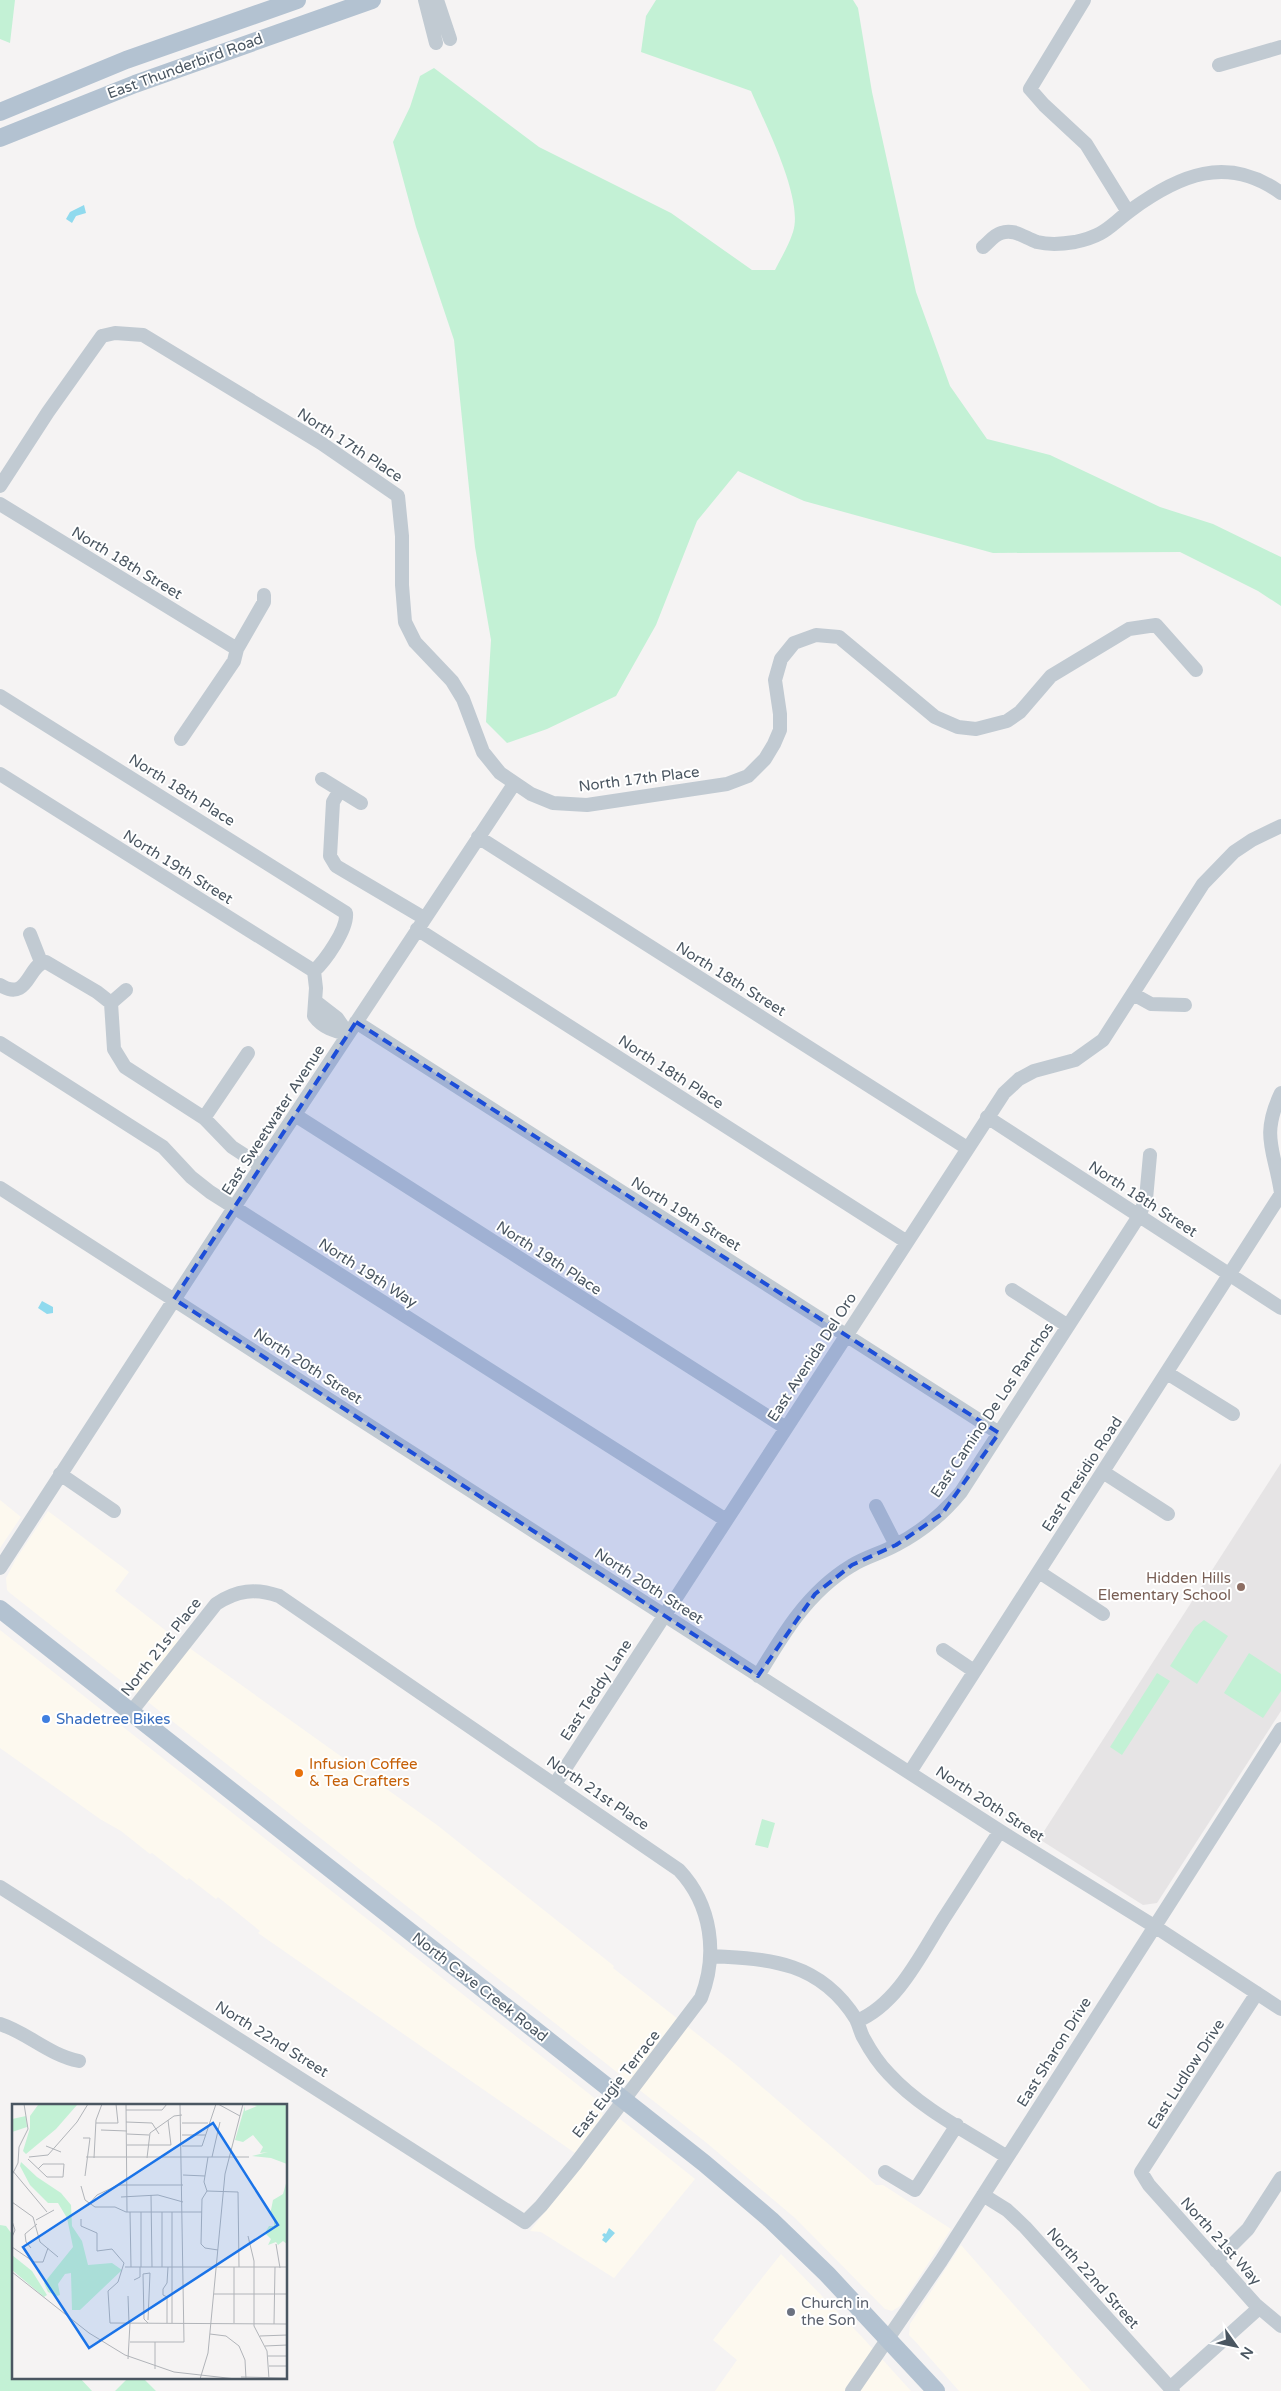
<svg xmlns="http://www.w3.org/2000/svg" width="1281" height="2391" font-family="'Varela Round',sans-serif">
  <rect width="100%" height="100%" fill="#f5f3f3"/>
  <!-- commercial -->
  <path fill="#fdf9ef" d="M0,1500l21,17 -21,31z
    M48,1511l81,61 -14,19 59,46 263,188 177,141 -1,2 121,95 142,122h7l68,44 -51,77 -8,5 -7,-2 -90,-91 -87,-74 -698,-551 -3,-3 -1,-12 10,-19z
    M0,1630l602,474 2,4 -2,8 -27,37 -317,-220 2,-2 -42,-34 -2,2 -27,-21 -2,2 -35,-27 -2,1 -29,-23 -21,-12 -100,-71z
    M620,2119l75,60 -81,99 -73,-46 -11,-1 85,-110z
    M961,2245l61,69 69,77h-132l-44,-50 -6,-6 1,-11z
    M781,2254l82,84 48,53h-196l22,-31 -24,-20z"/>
  <!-- education -->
  <path fill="#e6e4e5" d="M1281,1463v248l-124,192 -14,2 -104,-66z"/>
  <!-- green -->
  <path fill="#c3f1d5" d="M0,0h15l-5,43 -10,-4z
    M656,0h197l5,8 14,84 44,200 34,94 37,53 63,16 110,52 53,17 68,33v49l-23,-15 -78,-39 -187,1 -189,-52 -66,-30 -41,50 -41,104 -40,71 -69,33 -40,14 -21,-21 5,-82 -16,-93 -21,-207 -38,-113 -23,-85 17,-35 10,-31 14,-8 105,79 132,66 81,57h23c6,-12 14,-25 18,-38 11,-33 -28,-108 -42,-141l-110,-39 5,-36z
    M1204,1620l24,16 -31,48 -27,-18 25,-39z
    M1249,1653l32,21v17l-18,27 -39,-25z
    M1157,1673l13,8 -48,74 -12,-8z
    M762,1819l13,4 -7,25 -13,-3z
    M0,2225l6,1 8,11v140h65l13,14h-92z
    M129,2377h13l14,14h-41z"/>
  <!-- water -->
  <path fill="#90daee" d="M84,205l2,8 -10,3 -4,7 -6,-4 4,-7z
    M42,1301l11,6v6l-6,1 -9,-6z
    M609,2228l6,5 -9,10 -4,-3 2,-3 -2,-2 2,-2 2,1z"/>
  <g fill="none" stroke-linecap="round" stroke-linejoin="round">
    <!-- minor -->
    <path stroke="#c1cad2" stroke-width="14" d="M425,0l11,43
      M437,0l13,39
      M1084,0l-54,89 14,16 42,39 42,68
      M1219,65l62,-18
      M983,247c6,-5 11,-12 18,-14 13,-5 24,5 36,9 12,3 26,2 38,0 31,-7 33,-15 56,-32 48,-35 96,-56 150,-17
      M102,336l13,-3 28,2 178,108 77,53 4,40v49l3,37 10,20 37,39 11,18 20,53 17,21 31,21 22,9 34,2 140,-21 21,-8 17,-17 9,-15 6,-14v-16l-5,-34 6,-21 13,-16 22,-8 23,2 96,80 23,10 18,2 31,-8 13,-9 31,-36 78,-47 27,-4 40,45
      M0,486l48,-74 54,-76
      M0,504l237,145
      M0,696l346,217c2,16 -21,48 -32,58
      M181,739l53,-78 3,-12 27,-47v-7
      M0,774l314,197 2,17 -2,28c9,12 20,15 34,18
      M322,779l39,24
      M340,790l-7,12 -3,54 6,10 88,52
      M478,837l489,311
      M417,929l490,313
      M30,934l11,28
      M0,985c29,18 28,-22 46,-23l51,30 14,11 3,46 11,18 79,51 28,29 29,19
      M1133,994l18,10 34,1
      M315,1001l22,17 11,16
      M111,1003l15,-13
      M356,1022l643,411
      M0,1043l163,104 28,30 19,15 516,328
      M1281,1093c-21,44 -6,58 0,100
      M295,1115l491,313
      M987,1117l294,191
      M204,1118l44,-65
      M0,1188l1000,643 154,95 127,83
      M1012,1290l56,36
      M1167,1373l66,41
      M1103,1472l65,42
      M60,1474l54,37
      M876,1506l20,39
      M0,1568l261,-402 253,-382
      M1039,1572l64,42
      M943,1650l31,21
      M758,1676c25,-42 50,-84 93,-110 14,-9 31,-13 45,-21 25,-13 47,-31 65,-53l178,-276 7,-17 4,-44
      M910,1772l371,-578
      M555,1784l449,-691 15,-14 15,-8 41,-11 28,-20 100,-156 31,-32 18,-12 29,-14
      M0,1887l525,335 16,-16 35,-43 125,-165c17,-43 11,-93 -22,-128l-400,-274c-24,-8 -42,-6 -63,8l-85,108
      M711,1956c61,3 109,6 145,63 3,6 4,12 7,18 7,13 16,27 26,37 32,35 79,58 118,83
      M1257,1993l-116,179 8,13 106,119 26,22
      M857,2021c41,-17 64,-67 87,-103 19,-29 37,-58 56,-87
      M0,2024c28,9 49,31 79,37
      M885,2172l30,18 42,-65
      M983,2195l24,15 18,17 148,164
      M1216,2261l32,-32 33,-51
      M1170,2388l89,-80
      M852,2391l89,-130 340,-532"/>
    <!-- major -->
    <path stroke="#b3c2d1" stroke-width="18" d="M0,112l126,-52 171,-60
      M0,138l135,-54 237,-84
      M0,1609l704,554 67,57 56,54 109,117"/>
  </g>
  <!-- marked area -->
  <path fill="#1d4ed8" fill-opacity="0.2" stroke="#1d4ed8" stroke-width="4" stroke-dasharray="10 6" stroke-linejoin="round" d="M356,1022l643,411 -57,81 -46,31 -44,20 -37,29 -57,82 -584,-377z"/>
  <!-- markers -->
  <circle fill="#8d6e63" stroke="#fff" stroke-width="2" cx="1241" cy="1587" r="5"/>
  <circle fill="#3f7fe0" stroke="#fff" stroke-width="2" cx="46" cy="1719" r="5"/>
  <circle fill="#e8710a" stroke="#fff" stroke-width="2" cx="299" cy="1773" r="5"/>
  <circle fill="#6b7280" stroke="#fff" stroke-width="2" cx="791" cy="2312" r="5"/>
  <g text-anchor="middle" stroke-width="4" stroke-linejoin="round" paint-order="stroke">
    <!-- street labels -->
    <g font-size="15" fill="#4a5661" stroke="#fff">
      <text transform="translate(185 66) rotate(-20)" y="5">East Thunderbird Road</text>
      <text transform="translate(350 445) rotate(33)" y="5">North 17th Place</text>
      <text transform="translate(127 563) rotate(31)" y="5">North 18th Street</text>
      <text transform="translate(639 779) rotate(-7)" y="5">North 17th Place</text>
      <text transform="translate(182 790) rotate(32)" y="5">North 18th Place</text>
      <text transform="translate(178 867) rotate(32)" y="5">North 19th Street</text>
      <text transform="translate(731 979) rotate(32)" y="5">North 18th Street</text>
      <text transform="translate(671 1072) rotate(33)" y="5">North 18th Place</text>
      <text transform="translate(273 1120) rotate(-57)" y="5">East Sweetwater Avenue</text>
      <text transform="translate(1143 1199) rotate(33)" y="5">North 18th Street</text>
      <text transform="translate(686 1214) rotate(32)" y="5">North 19th Street</text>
      <text transform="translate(549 1258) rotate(33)" y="5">North 19th Place</text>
      <text transform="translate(368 1273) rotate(33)" y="5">North 19th Way</text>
      <text transform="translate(812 1357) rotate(-57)" y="5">East Avenida Del Oro</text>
      <text transform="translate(308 1366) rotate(33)" y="5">North 20th Street</text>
      <text transform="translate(992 1410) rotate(-56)" y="5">East Camino De Los Ranchos</text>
      <text transform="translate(1082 1474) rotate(-57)" y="5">East Presidio Road</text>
      <text transform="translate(649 1586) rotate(33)" y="5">North 20th Street</text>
      <text transform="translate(161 1647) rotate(-52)" y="5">North 21st Place</text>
      <text transform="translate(596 1690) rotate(-57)" y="5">East Teddy Lane</text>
      <text transform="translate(598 1793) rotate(34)" y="5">North 21st Place</text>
      <text transform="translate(990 1804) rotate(33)" y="5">North 20th Street</text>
      <text transform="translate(480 1987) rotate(38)" y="5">North Cave Creek Road</text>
      <text transform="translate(272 2039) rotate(32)" y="5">North 22nd Street</text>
      <text transform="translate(1054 2052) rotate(-58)" y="5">East Sharon Drive</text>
      <text transform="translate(1186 2074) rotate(-57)" y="5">East Ludlow Drive</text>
      <text transform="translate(616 2084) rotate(-52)" y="5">East Eugie Terrace</text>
      <text transform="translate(1221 2241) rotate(48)" y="5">North 21st Way</text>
      <text transform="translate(1093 2278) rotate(48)" y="5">North 22nd Street</text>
    </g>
    <!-- education labels -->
    <g font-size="15" fill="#785e54" stroke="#fff" text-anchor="end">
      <text x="1231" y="1583">Hidden Hills<tspan x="1231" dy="17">Elementary School</tspan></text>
    </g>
    <!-- shop labels -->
    <g font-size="15" fill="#366cbe" stroke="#fff" text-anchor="start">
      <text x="56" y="1724">Shadetree Bikes</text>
    </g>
    <!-- food labels -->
    <g font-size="15" fill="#c56008" stroke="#fff" text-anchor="start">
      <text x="309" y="1769">Infusion Coffee<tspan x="309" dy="17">&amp; Tea Crafters</tspan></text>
    </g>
    <!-- worship labels -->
    <g font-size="15" fill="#5b616d" stroke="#fff" text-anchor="start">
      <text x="801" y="2308">Church in<tspan x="801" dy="17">the Son</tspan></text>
    </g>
  </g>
  <!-- overview -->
  <g transform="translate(12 2104)">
    <rect width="275" height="275" fill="#f5f3f3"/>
    <path d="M26,1h39l-21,24 -30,25 -3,-3 7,-23v-12zM239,1h36v59l-16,-6 -19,-2 16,-4 -8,1 3,-6 -10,-12 -10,7 -8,-2 10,-34v5l12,-5zM14,12l1,11 -15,5v-13zM9,58l16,15 24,16 10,12 1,21 10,15 6,24 24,-2 10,7 -42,40h-8l-1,-37 -6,1 -7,10 2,11 -3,1 -9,-4 -4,-9 29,-36 -6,-29 -9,-15h-10l-18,-18 -10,-19zM275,76v64l-4,-3 -5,4 -2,-3 -8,3 3,-6 -6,-6 4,-7h5v-10l-4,-1 3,-15 10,-6zM0,151l20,16 15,24 -3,2 -32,-27z" fill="#c3f1d5"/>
    <path fill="none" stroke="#b1b4b9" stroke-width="1" d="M114,0l1,108M206,0l22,12M114,6h36l5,-6M114,18l26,1 7,11M84,19h22l-2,-19M170,19h26M89,26l26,1M115,30l22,1M170,31h24M71,34h7l-5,38M115,41h44l-3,-25M34,42l15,6M170,42h20l14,-42M17,53l19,-2 29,-33 11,-18M74,53h163M200,53l8,-35M82,54l2,-38 6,-16M135,54l3,-25 24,-17 8,-1M16,55l19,18h16l1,-13h-21l-5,5M0,66l35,42M0,71l6,-12 1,-16 9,-18 -4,-25M171,71l22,1M106,81h65M69,82l4,14 10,7h20l11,5h76M195,87l31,1 1,75M195,87l-5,8 -1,45 4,4 13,2M195,87l-3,-9 4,-25M139,91l1,72M109,93l37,-2 25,7M0,98l21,15 7,25 18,15M77,100l8,-9 21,-10M118,108l1,55M129,108v55M150,108v55M69,115v7l16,7v18l15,-2 12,14 -6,19 -10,9 2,32M24,116l18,-10M0,117l3,9 -3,7M236,132l6,25v65l13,25 2,28M264,140l4,24M0,143l22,15h9l5,-14M19,144l-5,-6 -1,-8 12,-10M113,163h162M0,168l77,61 36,22 49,17 62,7M122,176l6,-3v-10M202,190h73M116,192l1,27M136,216l2,-47M98,219l177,1M136,219l-4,-4 -1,-45 7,-1M155,219v-26l-4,-2v-6l4,-6 1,-16M160,219v-111M222,219v-56M262,220l1,-57M198,230l16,2 13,10 6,14 1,19M248,232l27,-1M118,238h54l-4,-238M143,238v27M253,242l22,-1M256,252h19M116,255l2,-36M257,262h18M229,273l46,1M188,275l8,-26 17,-179 18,-70"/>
    <path fill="#1a73e8" fill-opacity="0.15" stroke="#1a73e8" stroke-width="2.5" d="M201,19l65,102 -189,123 -66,-101z"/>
    <rect width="275" height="275" fill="none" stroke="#4a5661" stroke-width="2.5"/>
  </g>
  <!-- north arrow -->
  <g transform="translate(1236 2346) rotate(123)" stroke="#ffffff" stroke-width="4" paint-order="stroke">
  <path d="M0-4L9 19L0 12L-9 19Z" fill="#4a5661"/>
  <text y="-8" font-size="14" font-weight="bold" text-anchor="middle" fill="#4a5661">N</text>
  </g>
</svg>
